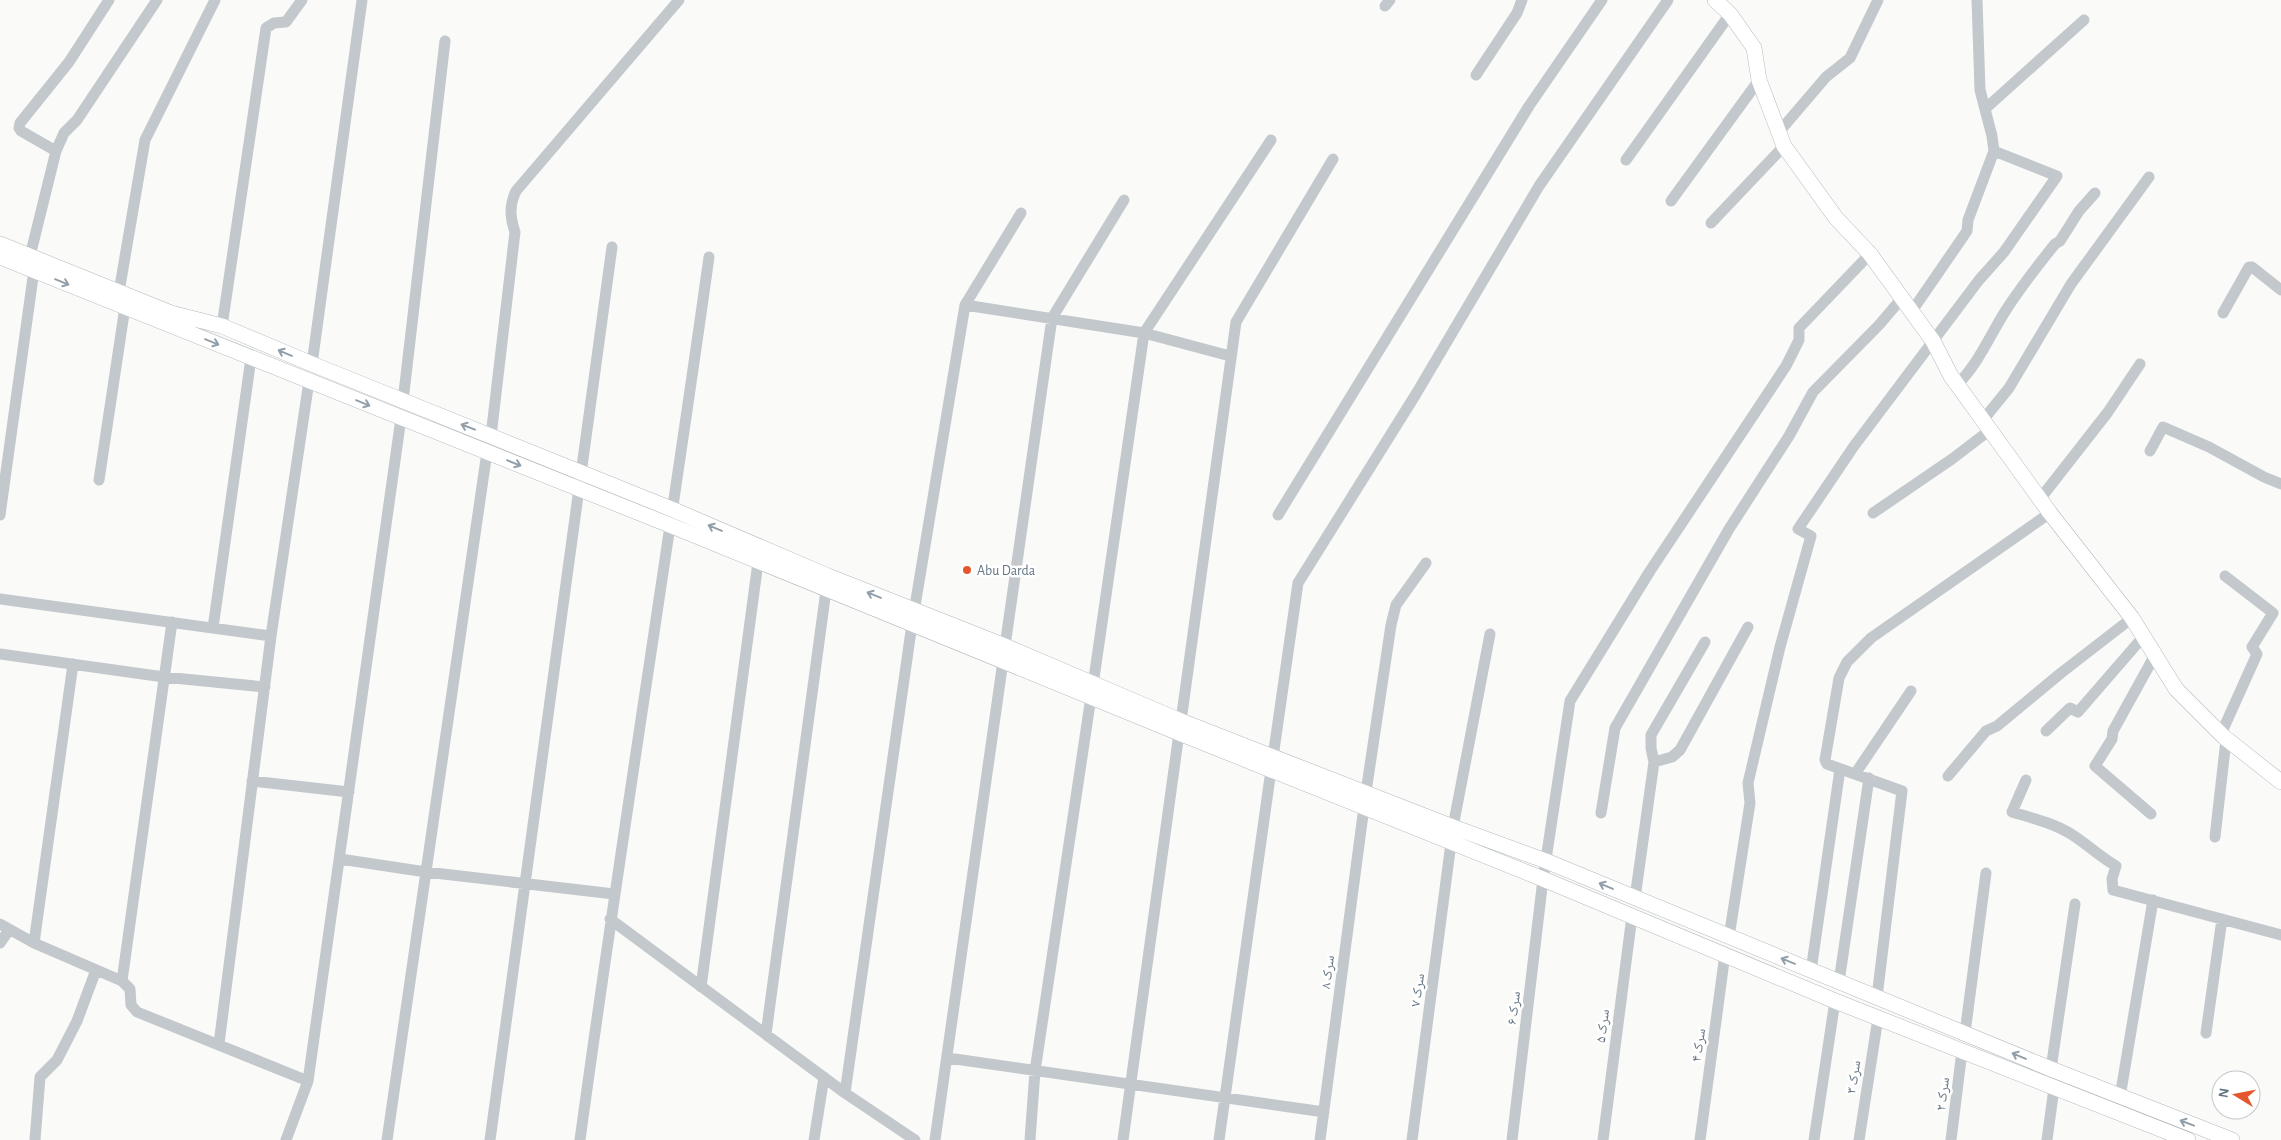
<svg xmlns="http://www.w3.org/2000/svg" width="2281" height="1140" font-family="'Alegreya Sans','Noto Naskh Arabic',sans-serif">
  <rect width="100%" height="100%" fill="#fafaf8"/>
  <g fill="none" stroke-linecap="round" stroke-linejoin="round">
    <!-- secondary casing -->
    <g stroke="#b3babf" stroke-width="16">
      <path id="secondary" d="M1715,0l15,14 24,34 5,32 25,66 52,72 34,36 63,87 18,35 99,137 82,105 44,71 48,48 57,45
        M0,244l171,69 51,13 90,38 362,146 154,66 177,70 176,75 272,106 93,34 505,208 181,71
        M0,257l672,269 507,207 364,146 292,122 353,139"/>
    </g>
    <!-- street -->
    <path stroke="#c3c8cc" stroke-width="11" d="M1385,6l5,-6
      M1476,75l41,-62 5,-13
      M1985,109l99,-89
      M1779,132l47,-55 24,-19 28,-58
      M56,151l-35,-20 -2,-3 1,-5 49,-61 40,-62
      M1626,160l104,-146
      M1671,201l88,-121
      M1711,223l73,-77
      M30,256l26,-105 8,-18 13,-13 80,-120
      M119,292l26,-152 70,-140
      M965,305l179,28 86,23
      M1912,311l55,-80 1,-11 26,-69 -2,-15 -12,-46 -3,-90
      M2223,313l26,-46h3l29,23
      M222,326l44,-298 8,-5 12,-1 16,-22
      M312,364l50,-364
      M1957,385c22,-22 33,-50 49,-75 15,-23 32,-45 49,-66l5,-3 19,-30 16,-18
      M403,401l42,-360
      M1983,420l26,-32 62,-104 78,-107
      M491,436l24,-204c-5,-15 -6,-26 1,-41l163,-191
      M2150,451l13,-24 46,20 55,30 17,7
      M99,480l26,-173
      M2040,499l68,-87 32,-48
      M1873,513l79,-54 38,-29
      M0,515l34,-245
      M1278,515l251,-409 73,-106
      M0,599l271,37
      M213,628l38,-270
      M1005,646l47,-328 72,-118
      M0,654l164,23 101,10
      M1093,685l51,-352 127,-193
      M1181,721l55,-399 97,-163
      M2046,731l24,-23 8,4 65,-75
      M2221,734l36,-80 -5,-7 21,-34 -48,-37
      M1273,757l25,-174 118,-189 123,-208 129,-186
      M1654,762l18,-5 8,-7 68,-123
      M1855,774l56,-83
      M1948,776l38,-45 11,-5 64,-53 71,-55
      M2026,780l-14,32c20,6 41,11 59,22 16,10 29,23 45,32l-4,13 1,11 168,45
      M252,781l97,11
      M1366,792l25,-167 5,-20 30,-42
      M1601,813l14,-85 114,-199 60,-93 24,-44 66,-67 23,-27
      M2151,814l-56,-48 17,-27 1,-8 42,-76
      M1453,827l37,-193
      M2215,837l11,-97
      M340,859l86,13 188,22
      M1635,898l19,-136 -3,-14v-13l54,-93
      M610,919l235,174 70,47
      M0,924l34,19 88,38 8,8 1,16 6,7 171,69 -22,59
      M1729,937l21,-134 -2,-20 32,-136 31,-111 -13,-7 56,-83 125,-166 25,-28 53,-76 -63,-25
      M0,943l9,-13
      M34,943l39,-279
      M1811,971l29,-202
      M122,981l50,-359
      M1839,982l30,-204
      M701,987l58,-432
      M1877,997l25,-206 -75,-27 -2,-4 14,-82 8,-16 24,-24 179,-125
      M1965,1033l21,-160
      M2206,1033l16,-114
      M766,1034l61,-451
      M219,1044l52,-408 38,-255
      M948,1058l376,54
      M2051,1069l24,-165
      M308,1081l93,-663
      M845,1093l67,-469 53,-319 56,-92
      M2120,1097l33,-197
      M35,1140l5,-63 17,-17 20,-39 19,-51
      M387,1140l100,-688
      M490,1140l122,-893
      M580,1140c40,-295 88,-588 129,-883
      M814,1140l10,-63
      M935,1140l68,-479
      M1030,1140l5,-69 56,-374
      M1123,1140l56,-407
      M1219,1140l52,-370
      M1320,1140l44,-333
      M1412,1140l39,-297
      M1512,1140l31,-261 27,-178 80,-130 136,-205 13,-26v-12l71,-74
      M1603,1140l29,-224
      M1700,1140l25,-186
      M1814,1140l21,-139
      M1859,1140l19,-122
      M1951,1140l11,-89
      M2047,1140l7,-52"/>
    <!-- secondary -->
    <use href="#secondary" stroke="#fff" stroke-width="15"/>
  </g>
  <!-- one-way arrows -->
  <defs><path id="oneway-shaft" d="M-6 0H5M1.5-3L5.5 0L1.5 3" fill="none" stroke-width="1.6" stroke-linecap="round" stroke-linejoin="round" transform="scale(1.25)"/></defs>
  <g stroke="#939fa8">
    <use href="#oneway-shaft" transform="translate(62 282) rotate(22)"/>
    <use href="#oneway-shaft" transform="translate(212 342) rotate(22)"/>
    <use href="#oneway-shaft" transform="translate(285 353) rotate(-157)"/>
    <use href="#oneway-shaft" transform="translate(363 403) rotate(22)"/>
    <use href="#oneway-shaft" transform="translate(468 427) rotate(-159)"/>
    <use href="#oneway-shaft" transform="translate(514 463) rotate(22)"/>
    <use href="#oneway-shaft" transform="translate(715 528) rotate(-157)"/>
    <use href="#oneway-shaft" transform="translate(874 595) rotate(-158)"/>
    <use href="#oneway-shaft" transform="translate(1606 886) rotate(-157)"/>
    <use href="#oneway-shaft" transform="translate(1788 961) rotate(-158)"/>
    <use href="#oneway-shaft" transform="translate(2019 1056) rotate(-157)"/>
    <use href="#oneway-shaft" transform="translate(2187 1123) rotate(-159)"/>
  </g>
  <!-- markers -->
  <circle fill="#e4572e" stroke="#fff" stroke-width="2" cx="967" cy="570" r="5"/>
  <g text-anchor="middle" stroke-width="5" stroke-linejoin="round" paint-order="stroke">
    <!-- poi labels -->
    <g font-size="14" fill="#657683" stroke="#fff" text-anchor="start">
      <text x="977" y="575">Abu Darda</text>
    </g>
    <!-- street labels -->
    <g font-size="14" fill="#657683" stroke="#fff">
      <text transform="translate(1327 972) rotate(-83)" y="5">سرک ۸</text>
      <text transform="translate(1417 990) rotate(-82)" y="5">سرک ۷</text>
      <text transform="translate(1513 1008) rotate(-83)" y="5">سرک ۶</text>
      <text transform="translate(1602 1026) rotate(-83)" y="5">سرک ۵</text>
      <text transform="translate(1698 1045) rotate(-82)" y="5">سرک ۴</text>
      <text transform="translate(1853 1077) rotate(-81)" y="5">سرک ۳</text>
      <text transform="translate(1942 1094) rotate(-83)" y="5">سرک ۲</text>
    </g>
  </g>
  <!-- north arrow -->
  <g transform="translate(2236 1095) rotate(280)"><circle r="24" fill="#ffffff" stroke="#c1c8cd"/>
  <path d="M0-4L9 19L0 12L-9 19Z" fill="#e4572e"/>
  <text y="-8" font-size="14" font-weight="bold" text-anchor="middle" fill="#657683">N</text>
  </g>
</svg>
